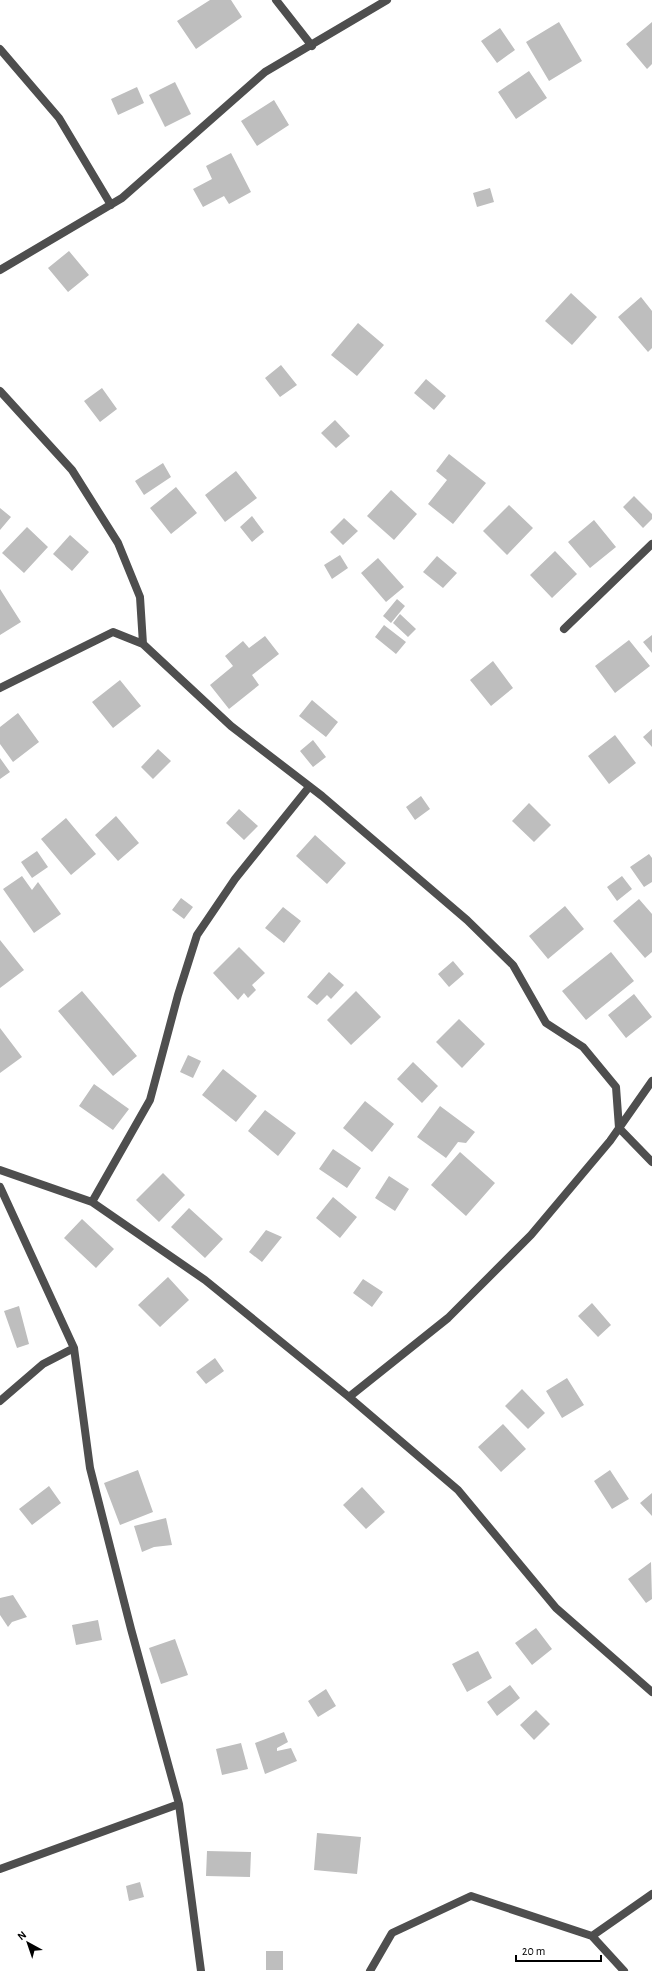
<svg xmlns="http://www.w3.org/2000/svg" width="652" height="1971" font-family="'Alegreya Sans',sans-serif">
  <rect width="100%" height="100%" fill="#fff"/>
  <!-- building -->
  <path fill="#bebebe" d="M210,0h21l11,17 -46,32 -19,-28z
    M559,22l23,39 -33,20 -23,-39z
    M652,22v42l-5,5 -21,-25z
    M500,28l15,22 -18,13 -16,-22z
    M529,71l18,27 -31,21 -18,-27z
    M175,82l16,32 -26,13 -16,-32z
    M137,87l7,16 -26,12 -7,-16z
    M274,100l15,25 -32,21 -16,-25z
    M231,153l20,39 -22,12 -5,-8 -21,11 -10,-18 19,-10 -6,-13z
    M490,188l4,14 -17,5 -4,-14z
    M69,251l20,24 -21,17 -20,-24z
    M571,293l26,24 -25,28 -27,-24z
    M641,297l11,14v37l-4,4 -30,-35z
    M358,323l26,22 -27,31 -26,-21z
    M281,365l16,20 -17,12 -15,-19z
    M426,379l20,17 -12,14 -20,-17z
    M102,388l15,21 -17,13 -16,-21z
    M335,420l15,16 -14,12 -15,-15z
    M449,454l37,29 -33,41 -25,-20 19,-24 -11,-9z
    M163,463l8,14 -27,18 -9,-14z
    M236,471l21,27 -32,24 -20,-27z
    M176,487l21,26 -26,21 -21,-26z
    M391,490l26,24 -23,26 -27,-24z
    M634,496l18,18v5l-9,9 -20,-21z
    M509,505l24,23 -26,27 -24,-24z
    M0,508l11,9 -11,13z
    M252,516l12,16 -12,10 -12,-15z
    M344,518l14,13 -15,14 -13,-13z
    M594,520l22,27 -26,21 -22,-26z
    M27,527l21,20 -24,26 -22,-20z
    M70,535l19,17 -17,19 -19,-17z
    M555,551l22,23 -25,24 -22,-23z
    M340,555l8,13 -16,11 -8,-14z
    M437,556l20,17 -14,15 -20,-16z
    M378,558l26,29 -18,15 -25,-29z
    M0,589l21,33 -21,13z
    M397,599l8,7 -14,17 -8,-7z
    M400,614l16,15 -8,8 -15,-14z
    M384,625l22,17 -10,12 -21,-17z
    M652,635v18l-9,-11z
    M265,636l14,18 -27,21 7,10 -30,24 -19,-24 23,-19 -8,-10 18,-15 6,7z
    M629,640l21,26 -35,27 -20,-27z
    M493,661l20,27 -22,18 -21,-26z
    M120,680l21,26 -28,22 -21,-26z
    M312,700l26,22 -12,15 -27,-21z
    M18,713l21,29 -26,20 -13,-18v-17z
    M652,729v18l-9,-10z
    M615,735l21,28 -27,21 -21,-28z
    M313,740l13,17 -13,10 -13,-16z
    M158,749l13,12 -18,18 -12,-12z
    M0,758l10,14 -10,7z
    M421,796l9,13 -15,11 -9,-13z
    M529,803l22,22 -17,17 -22,-21z
    M239,809l19,17 -14,14 -18,-17z
    M116,816l23,27 -21,18 -23,-26z
    M66,818l30,36 -25,21 -30,-36z
    M315,835l31,28 -19,21 -31,-28z
    M37,851l11,16 -16,11 -11,-16z
    M649,854l3,4v24l-8,5 -14,-20z
    M22,876l10,14 6,-8 23,32 -27,19 -31,-44z
    M622,876l10,13 -15,12 -10,-14z
    M181,898l12,9 -9,12 -12,-9z
    M639,899l13,15v38l-7,6 -32,-37z
    M565,906l19,23 -36,30 -19,-23z
    M283,907l18,14 -17,22 -19,-15z
    M0,940l24,30 -24,18z
    M239,947l26,26 -13,12 4,5 -8,8 -4,-5 -6,7 -25,-27z
    M611,952l23,29 -48,39 -24,-29z
    M453,961l11,13 -15,13 -11,-13z
    M329,972l15,13 -13,14 -4,-4 -10,10 -10,-8z
    M82,991l55,65 -24,20 -55,-65z
    M356,991l25,26 -30,28 -24,-25z
    M634,994l18,23 -26,21 -18,-23z
    M459,1019l26,25 -23,24 -26,-26z
    M0,1028l22,29 -22,16z
    M188,1055l13,6 -8,17 -13,-6z
    M413,1062l25,24 -16,17 -25,-24z
    M223,1069l34,27 -21,26 -34,-27z
    M94,1084l35,25 -16,21 -34,-24z
    M365,1101l29,23 -22,28 -29,-24z
    M440,1106l35,26 -9,11 -8,-1 -12,16 -29,-21z
    M265,1110l31,23 -18,23 -30,-25z
    M333,1149l28,19 -14,20 -28,-19z
    M460,1152l35,31 -29,33 -35,-31z
    M163,1173l22,22 -26,27 -23,-22z
    M389,1176l20,13 -14,22 -20,-13z
    M333,1197l24,20 -17,21 -24,-20z
    M189,1208l34,31 -18,19 -34,-31z
    M82,1219l32,30 -18,19 -32,-30z
    M266,1230l16,7 -20,25 -13,-10z
    M168,1277l21,23 -29,27 -22,-22z
    M363,1279l20,13 -11,15 -19,-14z
    M592,1303l19,22 -13,12 -20,-21z
    M19,1306l10,38 -12,4 -13,-37z
    M215,1358l9,13 -18,13 -10,-12z
    M567,1378l17,27 -22,13 -16,-27z
    M522,1389l23,24 -17,16 -23,-23z
    M503,1424l23,25 -25,23 -23,-25z
    M138,1470l15,42 -33,13 -16,-42z
    M610,1470l19,29 -17,10 -18,-28z
    M49,1486l12,17 -29,22 -13,-16z
    M362,1487l23,25 -19,17 -23,-24z
    M652,1493v23l-12,-13z
    M166,1518l6,27 -18,2 -12,5 -8,-26z
    M651,1562l1,37 -6,4 -18,-24z
    M13,1595l14,22 -15,5 -4,5 -8,-12v-17z
    M98,1620l4,20 -26,5 -4,-20z
    M536,1628l16,21 -20,16 -17,-22z
    M175,1639l13,36 -27,9 -12,-36z
    M478,1651l14,27 -25,14 -15,-28z
    M510,1685l10,13 -23,18 -10,-14z
    M326,1689l10,17 -18,11 -10,-16z
    M536,1710l14,14 -16,16 -14,-15z
    M284,1732l4,10 -11,6v3l14,-3 6,13 -32,13 -10,-31z
    M241,1743l7,26 -26,6 -6,-26z
    M317,1833l44,4 -4,37 -43,-4z
    M207,1851l44,1 -1,25 -44,-1z
    M140,1882l4,15 -15,4 -3,-15z
    M266,1951h17v19h-17z"/>
  <g fill="none" stroke-linecap="round" stroke-linejoin="round">
    <!-- street -->
    <path stroke="#4e4e4e" stroke-width="8" d="M276,0l36,46
      M0,49l59,69 52,87
      M0,270l122,-72 143,-126 122,-72
      M0,391l72,79 46,73 22,54 3,47
      M564,629l88,-85
      M0,688l113,-56 30,12 88,82 91,70 145,124 46,45 33,58 37,24 33,40 3,41 33,34
      M0,1170l92,32 113,78 144,117 109,93 98,118 96,84
      M0,1187l74,161 16,120 41,161 48,175 22,167
      M92,1202l58,-102 28,-105 19,-60 38,-56 74,-92
      M349,1397l99,-79 83,-83 79,-94 42,-60
      M0,1401l43,-37 31,-16
      M0,1869l179,-65
      M592,1936l60,-42
      M370,1971l22,-38 79,-37 121,40 32,35"/>
  </g>
  <!-- north arrow -->
  <g transform="translate(28 1943) rotate(320)" stroke="#ffffff" stroke-width="3" paint-order="stroke">
  <path d="M0-3L7 15L0 10L-7 15Z" fill="#000000"/>
  <text y="-6" font-size="11" font-weight="bold" text-anchor="middle" fill="#000000">N</text>
  </g>
  <!-- scale -->
  <path d="M516 1955v6h85v-6" fill="none" stroke="#000000" stroke-width="2"/>
  <text x="522" y="1955" font-size="12" fill="#000000" stroke="#ffffff" stroke-width="3" paint-order="stroke">20 m</text>
</svg>
